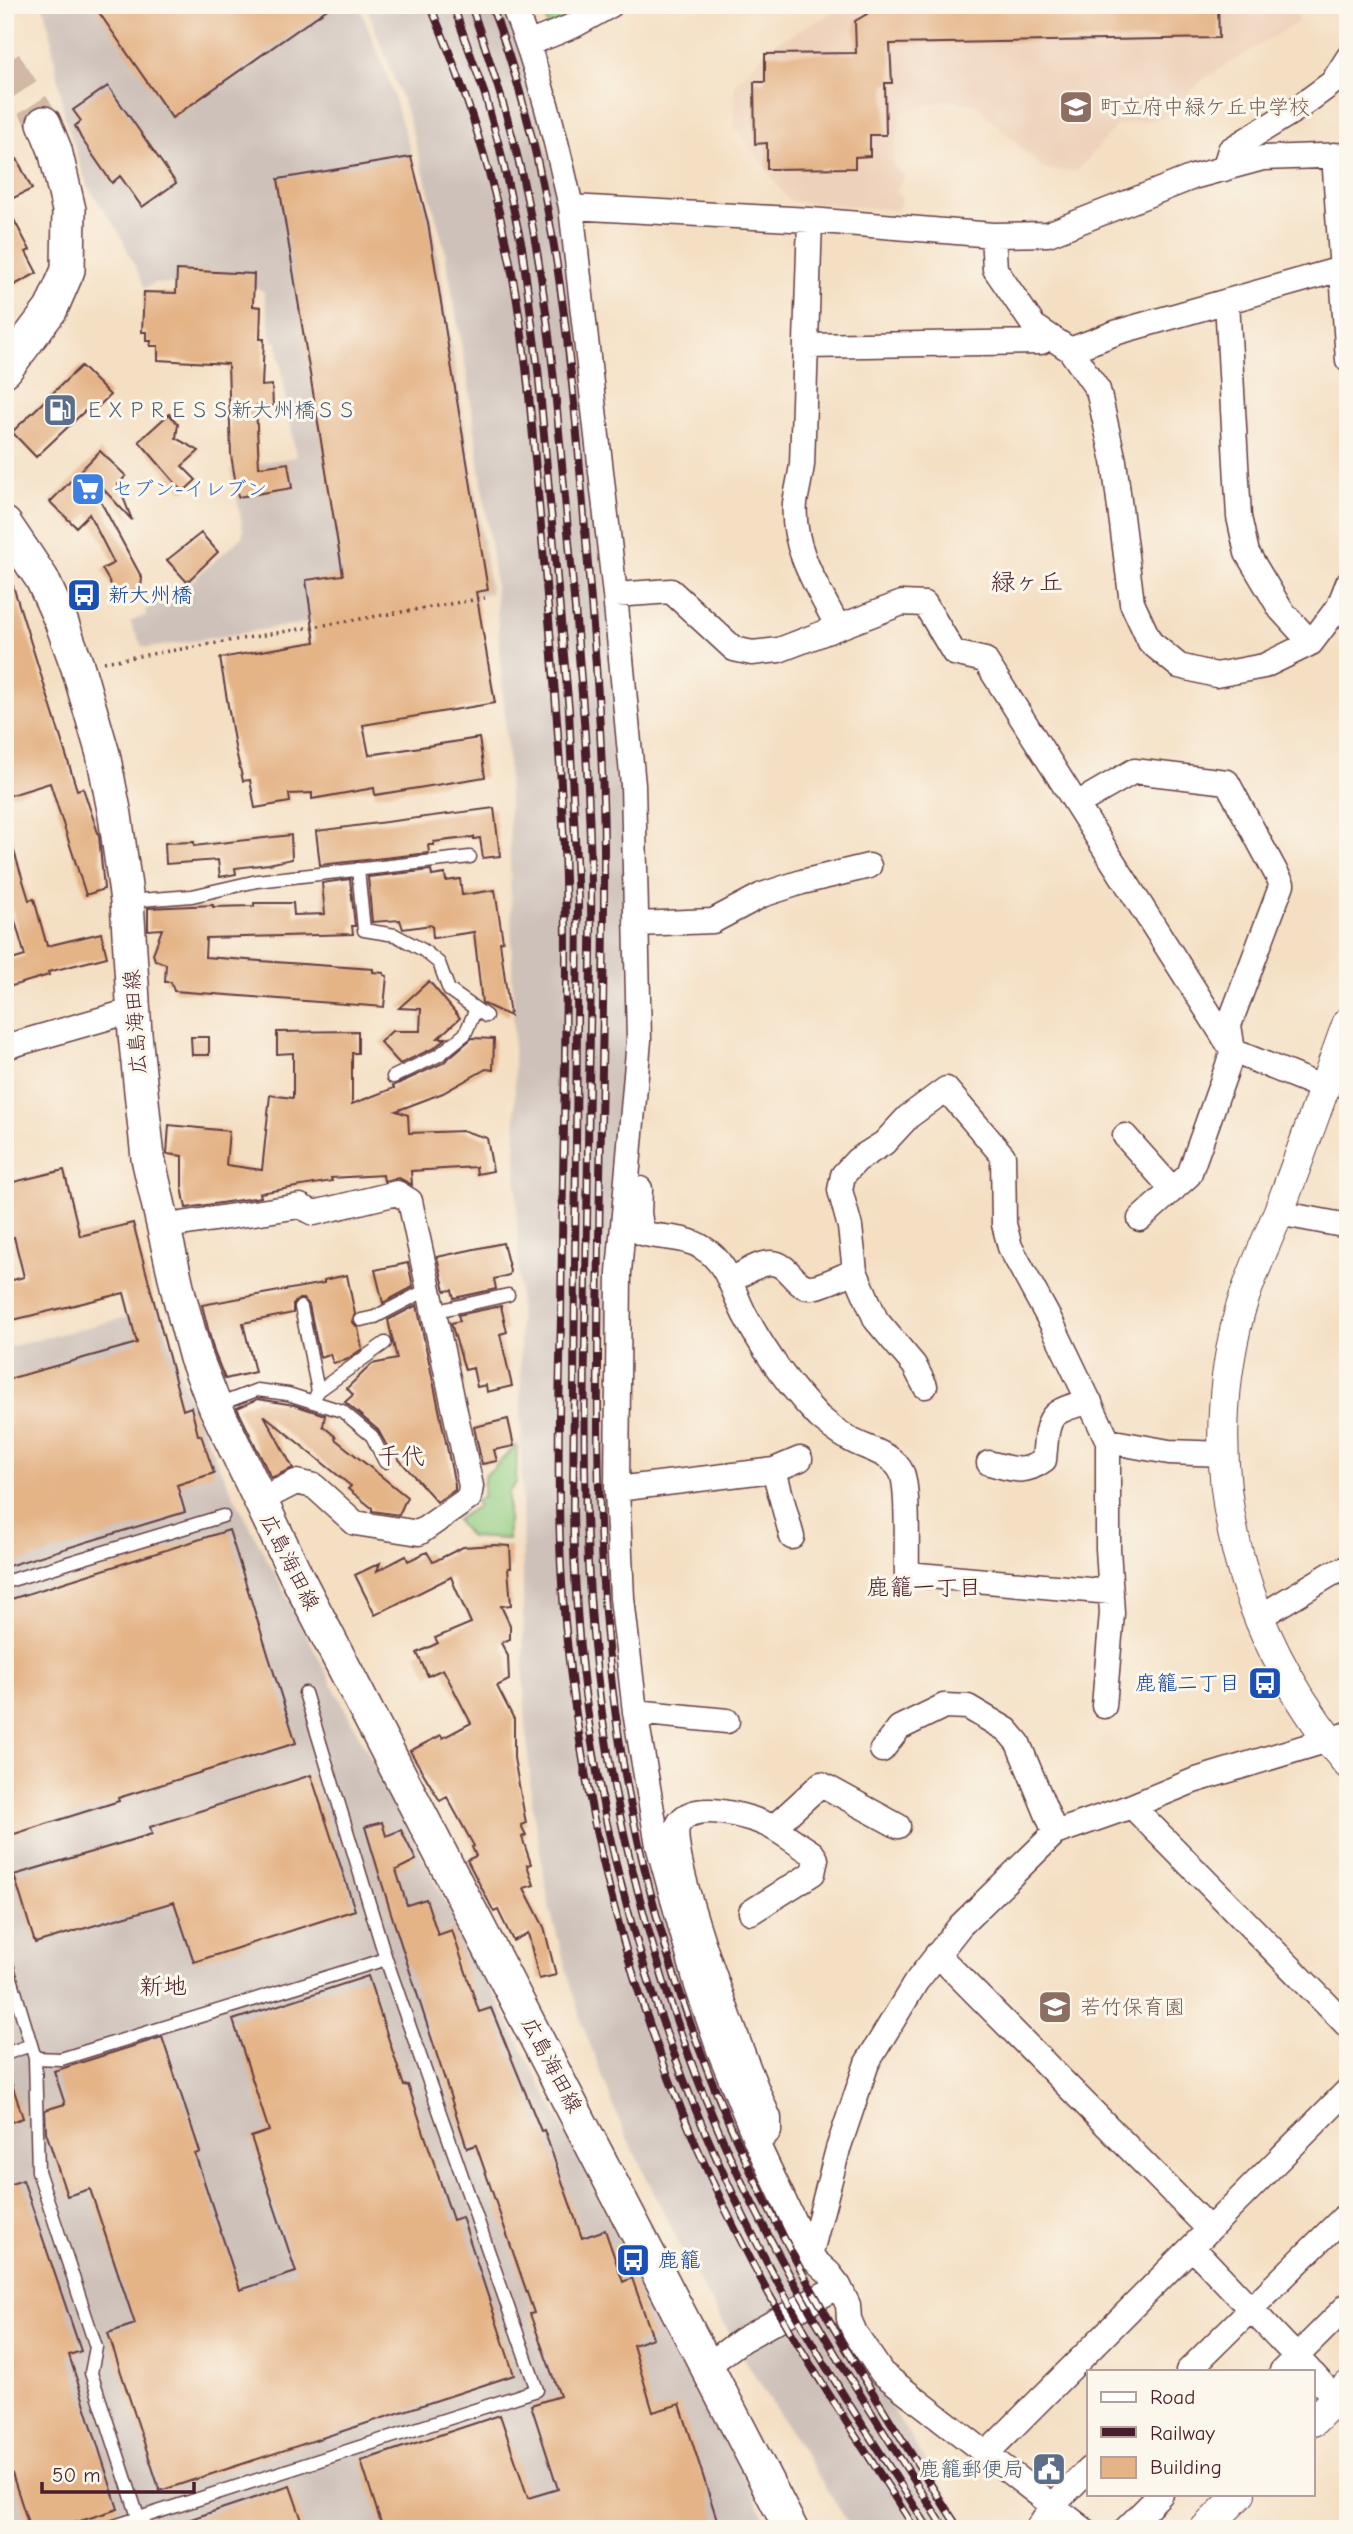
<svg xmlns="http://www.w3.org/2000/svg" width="1353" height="2534" font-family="'Comic Neue','Klee One',sans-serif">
  <rect width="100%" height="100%" fill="#fbf7ec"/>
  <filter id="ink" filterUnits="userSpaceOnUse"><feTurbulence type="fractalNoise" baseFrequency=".0143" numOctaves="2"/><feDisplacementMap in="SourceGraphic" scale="14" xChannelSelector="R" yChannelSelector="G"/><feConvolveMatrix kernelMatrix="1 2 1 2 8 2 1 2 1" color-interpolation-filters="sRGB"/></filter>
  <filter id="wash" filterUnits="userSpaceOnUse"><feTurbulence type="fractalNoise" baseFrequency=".00686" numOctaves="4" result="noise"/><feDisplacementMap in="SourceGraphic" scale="28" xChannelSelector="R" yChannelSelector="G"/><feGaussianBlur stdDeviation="1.57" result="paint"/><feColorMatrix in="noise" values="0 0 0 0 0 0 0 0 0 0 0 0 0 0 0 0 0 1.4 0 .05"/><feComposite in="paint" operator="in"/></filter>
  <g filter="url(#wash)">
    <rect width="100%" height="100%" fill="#f4dfc3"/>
    <!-- built -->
    <path fill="#eed1ba" d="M847,5h447l5,16 -94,57 -41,39 -48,9 -39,45 -33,-1 -68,-66 -30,-4 -44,12 -10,53 13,11 -10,16 7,5 -4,13 -109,-9 -55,-76 1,-40 38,-41z"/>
    <!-- industrial -->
    <path fill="#cec1ba" d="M42,5h317l28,70 45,147 59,371 -343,55 -6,-2 -12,-24 17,-7 -2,-5 42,-25 55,-48 1,-7 -12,-62 65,-11 -19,-115 -5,-3 -8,-47 -8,-5 -102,-4 -9,5 -26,-56 -32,-47 -22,-68 -19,-105z
      M366,5h139l17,45 41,160 62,546 5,271 -22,292 -3,184 5,59 2,66 4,14 11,98 14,70 150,425 51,95 127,199h-117l-97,-153 -64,-108 -71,-145 -39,-102 -31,-111 -18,-107 -8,-106 -3,-302 -13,-634 -14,-190 -25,-184 -25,-141 -38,-136z
      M159,1309l26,78 35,82 501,961 49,99h-765v-1181z"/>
    <!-- green -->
    <path fill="#91cc80" stroke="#6e7656" stroke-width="2" d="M540,5h58l-48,25z
      M517,1445l-1,38 -8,10v46l-38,-2 -14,-17 22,-14 -3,-5 8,-4 1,-20z"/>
    <g id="blocks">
      <!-- building -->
      <path fill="#e4b386" d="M106,5h227l-161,113 -74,-107z
        M898,5h320l1,33 -329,6 2,39h-7l1,52h-16v21l-15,1v11l-88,1v-26l-12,1 -1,-62h11v-28l91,-1 -1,-32 24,-14 19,1z
        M108,86l68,97 -34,24 -22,-31 -8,7 -31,-45 -6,-12 6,-5 -8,-11z
        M411,157l17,66 60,367 -12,2 19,111 -132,22 6,30 110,-17 6,39 -110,18 -1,-7 -62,11v-6l-23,1 1,8 -35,6 -5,-28 -7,1 -8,-34 -15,-89 95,-16 -9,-62 37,-5 -65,-396z
        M17,159l15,30 -27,13v-38z
        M5,203l25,47 -4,2 11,21 -32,17z
        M177,270l77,4 -1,32 8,1 -1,32h4l-2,47 10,-1 1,21h-17l3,61 29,-4 4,25 -54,9 -7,-42 -3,-91 -70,-4v-14h-8l1,-5h-5v-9h-4l2,-40 32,1z
        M81,366l29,29 -18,18 -4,-5 -52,49 -24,-25z
        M169,414l9,10 -2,14 23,13 -17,15 14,14 -13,12 -44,-51z
        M100,451l26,25 -8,8 14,36 -38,-41 -4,3 52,96 -1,9 -22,11 -17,-29 12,-6 -25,-49 -13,13 -26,-25z
        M201,533l17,19 -31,30 -20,-22z
        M5,573h4l68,217 6,-2 16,48 5,53 -18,6 -36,-112 -45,14z
        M494,808l6,48 -17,2 -3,-20 -6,1v-2l-40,5v3h-6l1,8 -109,12 -4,-34z
        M9,835l20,65 5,-1 13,47 54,-13 6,24 -59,15 1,3 -44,13v-26l20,-6 -16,-56 -4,1v-65z
        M291,835l1,24 -23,5 -34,4 1,6 -16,3 -2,-17 -52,4 -1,-21 29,-1v4z
        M431,870l1,6 13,-2 1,7 14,-2 2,16 33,-5 8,51 -3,1 10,74 -28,-13 -8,-71 -41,6 -1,-13 -29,4 -3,-9 -28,2 -4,-45z
        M350,879l5,47h-3l1,8 -147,4 -1,19 168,12v3l11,1v2l3,1 -3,31 -210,-16 -3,-9h-6l1,-18 -11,-4 -2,-6 9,-25 -14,1v-22l65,-3v2l41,-1v-3h39l1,12 31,-1 -3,-31z
        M429,981l31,37 -22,20h8l-12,10 -34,16 -20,-22 12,-11h28l1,-22 -22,-1z
        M358,1031v22h-6v51l42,-16 -1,-2 50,-23 29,-25 22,1 -1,31 -7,-1 -43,24 -47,18 12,4 1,18 55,-2 23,7 6,33 -16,3 -1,-7 -65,4 1,14 -13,-7 -15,3 -1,-6 -52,3 1,3 -72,12 1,4 -75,11 -4,-21v-31l-15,-2 2,-29 60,6 -3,34 36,5 8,-75 23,3v-45l-16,1v-22z
        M191,1037h18v18h-17z
        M64,1170l16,66 53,-13 50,187 8,-3 7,28h3l13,38 -37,12 8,27 -180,55v-187l132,-37 -13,-50 -119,29v-40l19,-5 -10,-40 -9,2v-55z
        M503,1243l7,28 -1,4 -15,4 2,10 -42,9 -2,-8 -7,1 -8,-34z
        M408,1263l5,24 -30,16 -8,-33z
        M347,1275l8,39 -3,7 6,7 4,21 -16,11 -13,3 -3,-9 -10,3 -11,-52 -5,-6h-5l-6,5v9l-50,10 12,49 -30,7 -11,-27 -12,-47 122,-22v-3z
        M417,1305l38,180v5l-18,12 -50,-56 -9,-16 -33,-28 8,-7 -6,-7 25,-24 25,-5 -9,-39z
        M501,1306l6,26 -7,2 12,52 -25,6 -1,-7 -9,2 -4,-19 -8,2 -14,-47 9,-2 -2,-6z
        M258,1399l36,6 31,10 -2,11 13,11 -1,2 72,58 -8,18 -27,-4v-3l-24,-19 3,-3 -87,-71 29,53 -22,10 -34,-70z
        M508,1419l6,27 -20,4 3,11 -15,3 -8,-37z
        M229,1530l67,213 -178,55 1,3 -114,36v-236z
        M494,1545l16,1 1,22h-3l3,37 -10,1 9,19v14l-9,4 7,13 1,24 -12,6 17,33v39l12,65 -5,2 5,10 -4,2 9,27 -4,1 7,20 -10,3 20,39 12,48 -17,4 -11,-46 -15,8 -15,-31 -4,2 -27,-52 9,-4 -4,-9 2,-1 -27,-49 -7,4 -30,-50 31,-16 2,3 28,-15 -28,-54 -15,7 -11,-23 21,-10 -3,-5 36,-15 -16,-36 -4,-10 -76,38 -20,-40 25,-12 -3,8 29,-15 2,5 19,-9 6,10 30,-15z
        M311,1775l44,135 -161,52 -20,-60 -139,41 -21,-68 138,-41 -2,-7z
        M382,1822l4,14 15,-6 15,30 -20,10 11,35 19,-6 12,36 14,-5 27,82 12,-4 50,123 3,-1 38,108 23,-8 18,52 9,-4 21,60 -20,7 20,67 27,-8 40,125h-337l-22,-68 139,-46 28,83 30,-9 -27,-84 29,-9 -30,-82 4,-1 -58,-168 -9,3 -77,-238 -25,-83z
        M368,1976l36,110 4,-1 45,135 9,-3 52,158 -354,116 -52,-158 27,-9 -45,-135 -23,7 -21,-64 -1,-22 20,-6 -11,-33 108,-34 38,115 -5,2 45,136 56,-18 -45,-135 18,-6 -36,-111z
        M8,2072l15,46 -18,6v-51z
        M23,2180l58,171 -12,4 49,154 -63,20h-25l-25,-77v-266z
        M290,2486l15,43h-135v-3z"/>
    </g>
  </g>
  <g filter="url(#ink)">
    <use href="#blocks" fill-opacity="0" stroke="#643c42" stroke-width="2"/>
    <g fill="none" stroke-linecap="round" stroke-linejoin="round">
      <!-- secondary-tunnel -->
      <path stroke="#d2b9a5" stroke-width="33" stroke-dasharray="33 17" stroke-linecap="butt" d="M5,63l39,60"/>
      <!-- service casing -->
      <g stroke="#643c42" stroke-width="15">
        <path id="service" d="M358,869l6,61 31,5 28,15 16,13 10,27 37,26
          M127,901l65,-5 65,-15 213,-24
          M393,1077l46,-22 26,-21 11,-25
          M301,1307l17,84 -5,11
          M433,1312l75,-17
          M361,1320l14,-3 53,-28
          M318,1391l67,-48
          M215,1406l42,-16 31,4 54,17 30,25 13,26
          M5,1582l218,-66
          M5,1958l30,100 3,113 58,176 -5,26 51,156
          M5,2054l26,-9
          M35,2058l26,1 325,-100
          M105,2529l432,-139 -151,-431 -81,-266"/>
      </g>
      <!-- minor casing -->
      <g stroke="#643c42" stroke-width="27">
        <path id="minor" d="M513,5c26,65 43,134 58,202l44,388 18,190 6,255 -20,232 -2,217 5,109 13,114 23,133 39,141 22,64 38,93 53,113 19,17 10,13 9,19 1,14 6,14 27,40 201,156
          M528,44l47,-19 36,-20
          M1334,155l14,205
          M1224,169l6,-19 68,-42 34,-25 16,-25
          M571,207l239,13 183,15 55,-1 145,-57 70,-19 85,-3
          M810,220l-8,245c-2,13 -5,26 -7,38 -4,45 23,85 43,124
          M993,235l2,34 39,57 36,24 28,40 16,71 18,142 18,39 29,24 37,9 48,-9 47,-23 28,-37 9,-23
          M1227,301l12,216 8,36 34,57 30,33
          M806,346l235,-4 9,-5
          M1070,350l48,-18 223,-63
          M615,595l56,-4 63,58 18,4 27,-3 123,-47 23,1 29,49 31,7 248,391 91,37
          M1077,804l57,-33 93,11 55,102 -53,141 4,26 -44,124 -49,44
          M636,924l77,-3 49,-26 40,-13 67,-16
          M5,1047l112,-32 17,-1
          M1125,1136l48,54
          M640,1189l-1,24 3,20c21,6 43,3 61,15 26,15 30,47 44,71 20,37 43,68 72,98 9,8 20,16 30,22 17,10 44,14 53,34 7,17 4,79 5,101l204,18
          M1278,1213l70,13
          M163,1229l18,-5 119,-18 14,7 83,-20 13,8 61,285 -2,12 -50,35 -64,-10 -41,-37 -18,-4 -37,19
          M730,1281c12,-6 27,-18 41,-18 19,0 23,26 41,24 14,-2 30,-11 43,-16
          M925,1386l-11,-21 -38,-45 -21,-49 -5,-44 -10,-37 3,-15 14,-15 27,-17 24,-26 38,-28 57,67 1,68 6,23 42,77 56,117v107l4,65 -8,93
          M1108,1441l61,11 55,2
          M989,1463c23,6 35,12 55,-3 4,-43 2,-49 46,-58
          M774,1470l18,67
          M617,1489l157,-19 26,-11
          M1258,1618l73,-44 17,-6
          M635,1712l92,9
          M882,1750l17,-22 45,-22 24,1 39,23 11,13 37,90
          M1132,1806l216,220
          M773,1828l48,-44 77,42
          M751,1912l62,-39 3,-14 -4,-6c-13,-8 -26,-18 -40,-26 -20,-10 -80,-29 -94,-2 -14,29 73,254 91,293v13l-12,12
          M937,1954l272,275
          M1192,2247l118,124
          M810,2256l28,-107 29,-86 49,-81 44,-56 95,-93 77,-27 61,-25 155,-47
          M708,2365l34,-25 97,-54
          M1188,2371l160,-158
          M1282,2371l66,-66
          M1313,2374l35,38
          M986,2454l362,-364
          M1037,2529l16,-24 36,-36
          M1126,2529l35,-35"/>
      </g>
      <!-- tertiary casing -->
      <g stroke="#643c42" stroke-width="32">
        <path id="tertiary" d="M1348,1022c-23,63 -45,127 -69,189 -14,35 -30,67 -40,103 -42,165 2,321 109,450
          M1313,2421l35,-35
          M1205,2529l35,-35"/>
      </g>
      <!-- secondary casing -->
      <g stroke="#643c42" stroke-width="36">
        <path id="secondary" d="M5,370l46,-61 17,-39 1,-60 -14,-60 -11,-27
          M5,524l37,55 19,42 17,47 25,86 12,61 12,86 8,133 13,124 31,137 17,63 19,48 81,169 495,954"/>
      </g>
      <!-- path -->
      <path stroke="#643c42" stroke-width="3.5" stroke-dasharray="2 5" stroke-linecap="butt" d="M104,662l381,-64"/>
      <!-- service -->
      <use href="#service" stroke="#fff" stroke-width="12"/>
      <!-- minor -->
      <use href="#minor" stroke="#fff" stroke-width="24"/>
      <!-- tertiary -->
      <use href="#tertiary" stroke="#fff" stroke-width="30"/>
      <!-- secondary -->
      <use href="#secondary" stroke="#fff" stroke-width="33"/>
      <!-- rail casing -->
      <g stroke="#4a1f2b" stroke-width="8">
        <path id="rail" d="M430,5c33,77 59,157 76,238 19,86 25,173 33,261 13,148 27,296 27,446 0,122 -4,245 -5,368 -2,83 -4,166 0,249 4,75 14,149 27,222 32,176 95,349 181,505 45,81 97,157 146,235
          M453,5l32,90 15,54 22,98 16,122 31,341 9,193 -5,608c1,58 4,117 11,175 23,193 84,382 172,555 50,100 113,194 173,288
          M471,5c21,62 42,125 55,189 23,107 31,217 41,326 11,122 23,244 24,367 1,87 -2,175 -3,262 -2,214 -15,432 27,642 30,150 78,298 148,434 54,105 119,204 182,304
          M491,5c58,151 77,316 90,476 10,122 22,244 23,367 1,171 -6,341 -6,512 -1,145 3,288 30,431 29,155 82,306 155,445 52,101 115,197 176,293"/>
      </g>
      <!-- rail -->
      <use href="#rail" stroke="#fbf7ec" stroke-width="5" stroke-dasharray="16" stroke-linecap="butt"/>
    </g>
  </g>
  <!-- icons -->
  <defs>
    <g id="school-square" transform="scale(1.75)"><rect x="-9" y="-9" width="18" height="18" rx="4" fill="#8d6e63" stroke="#fbf7ec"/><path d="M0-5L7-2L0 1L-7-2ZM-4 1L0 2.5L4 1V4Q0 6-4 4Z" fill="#fff"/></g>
    <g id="fuel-square" transform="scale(1.75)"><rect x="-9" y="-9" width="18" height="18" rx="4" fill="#5c6f8a" stroke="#fbf7ec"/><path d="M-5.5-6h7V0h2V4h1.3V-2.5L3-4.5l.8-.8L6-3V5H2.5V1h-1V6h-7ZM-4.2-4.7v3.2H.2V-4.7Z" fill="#fff"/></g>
    <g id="supermarket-square" transform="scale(1.75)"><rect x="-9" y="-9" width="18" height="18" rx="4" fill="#3f7fe0" stroke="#fbf7ec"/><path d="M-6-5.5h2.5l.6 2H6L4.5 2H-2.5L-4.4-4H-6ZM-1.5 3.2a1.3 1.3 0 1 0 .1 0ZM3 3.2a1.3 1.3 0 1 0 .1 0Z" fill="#fff"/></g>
    <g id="bus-square" transform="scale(1.75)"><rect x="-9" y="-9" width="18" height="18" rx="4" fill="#1a4fb4" stroke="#fbf7ec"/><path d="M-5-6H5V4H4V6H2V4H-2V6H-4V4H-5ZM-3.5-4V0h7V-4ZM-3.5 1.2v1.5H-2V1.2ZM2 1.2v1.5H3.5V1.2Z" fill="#fff"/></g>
    <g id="civic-square" transform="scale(1.75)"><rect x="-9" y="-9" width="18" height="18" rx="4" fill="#5c6f8a" stroke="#fbf7ec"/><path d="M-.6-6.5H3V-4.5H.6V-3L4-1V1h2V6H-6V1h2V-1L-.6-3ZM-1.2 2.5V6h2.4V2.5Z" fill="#fff"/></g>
  </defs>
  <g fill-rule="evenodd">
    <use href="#school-square" x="1076" y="107"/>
    <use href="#fuel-square" x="60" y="410"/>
    <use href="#supermarket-square" x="88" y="489"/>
    <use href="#bus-square" x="84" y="595"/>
    <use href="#bus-square" x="1265" y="1683"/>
    <use href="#school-square" x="1055" y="2007"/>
    <use href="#bus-square" x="633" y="2260"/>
    <use href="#civic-square" x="1049" y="2469"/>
  </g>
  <g text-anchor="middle" stroke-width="6" stroke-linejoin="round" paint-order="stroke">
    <!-- education labels -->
    <g font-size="21" fill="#785e54" stroke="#fbf7ec" text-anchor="start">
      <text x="1100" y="114">町立府中緑ケ丘中学校</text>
      <text x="1080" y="2014">若竹保育園</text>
    </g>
    <!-- service labels -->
    <g font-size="21" fill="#4e5e75" stroke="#fbf7ec" text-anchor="start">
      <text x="84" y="417">ＥＸＰＲＥＳＳ新大州橋ＳＳ</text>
      <text x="1024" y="2476" text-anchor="end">鹿籠郵便局</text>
    </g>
    <!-- shop labels -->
    <g font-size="21" fill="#366cbe" stroke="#fbf7ec" text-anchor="start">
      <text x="112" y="496">セブン-イレブン</text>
    </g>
    <!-- transit labels -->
    <g font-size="21" fill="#164399" stroke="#fbf7ec" text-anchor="start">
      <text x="108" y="602">新大州橋</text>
      <text x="1240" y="1690" text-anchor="end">鹿籠二丁目</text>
      <text x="658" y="2267">鹿籠</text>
    </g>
    <!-- street labels -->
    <g font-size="21" fill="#4a1f2b" stroke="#fbf7ec">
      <text transform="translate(135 1022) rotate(-94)" y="7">広島海田線</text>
      <text transform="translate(290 1562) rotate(63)" y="7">広島海田線</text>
      <text transform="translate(552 2065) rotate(62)" y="7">広島海田線</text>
    </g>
    <!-- neighbourhood labels -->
    <g font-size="23" fill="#4a1f2b" stroke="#fbf7ec">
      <text x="924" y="1595">鹿籠一丁目</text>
    </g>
    <!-- quarter labels -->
    <g font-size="24" fill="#4a1f2b" stroke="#fbf7ec">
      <text x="1027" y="590">緑ヶ丘</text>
      <text x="401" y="1464">千代</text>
      <text x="163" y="1994">新地</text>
    </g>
  </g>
  <!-- margin -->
  <rect width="1353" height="2534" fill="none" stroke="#fbf7ec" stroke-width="28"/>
  <!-- legend -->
  <rect x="1087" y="2370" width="228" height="126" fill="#fbf7ec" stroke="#b4a19f" stroke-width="2"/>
  <rect x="1101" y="2392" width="35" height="10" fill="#ffffff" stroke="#b4a19f" stroke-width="2"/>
  <text x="1150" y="2404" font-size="21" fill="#4a1f2b">Road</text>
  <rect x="1101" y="2427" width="35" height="10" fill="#4a1f2b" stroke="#b4a19f" stroke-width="2"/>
  <text x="1150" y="2440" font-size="21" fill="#4a1f2b">Railway</text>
  <rect x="1101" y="2457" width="35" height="21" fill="#e4b386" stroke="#b4a19f" stroke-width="2"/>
  <text x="1150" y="2474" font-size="21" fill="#4a1f2b">Building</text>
  <!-- scale -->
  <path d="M42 2482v10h152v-10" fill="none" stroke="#4a1f2b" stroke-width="3.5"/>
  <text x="52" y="2482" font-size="21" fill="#4a1f2b" stroke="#fbf7ec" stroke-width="5" paint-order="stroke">50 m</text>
</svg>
